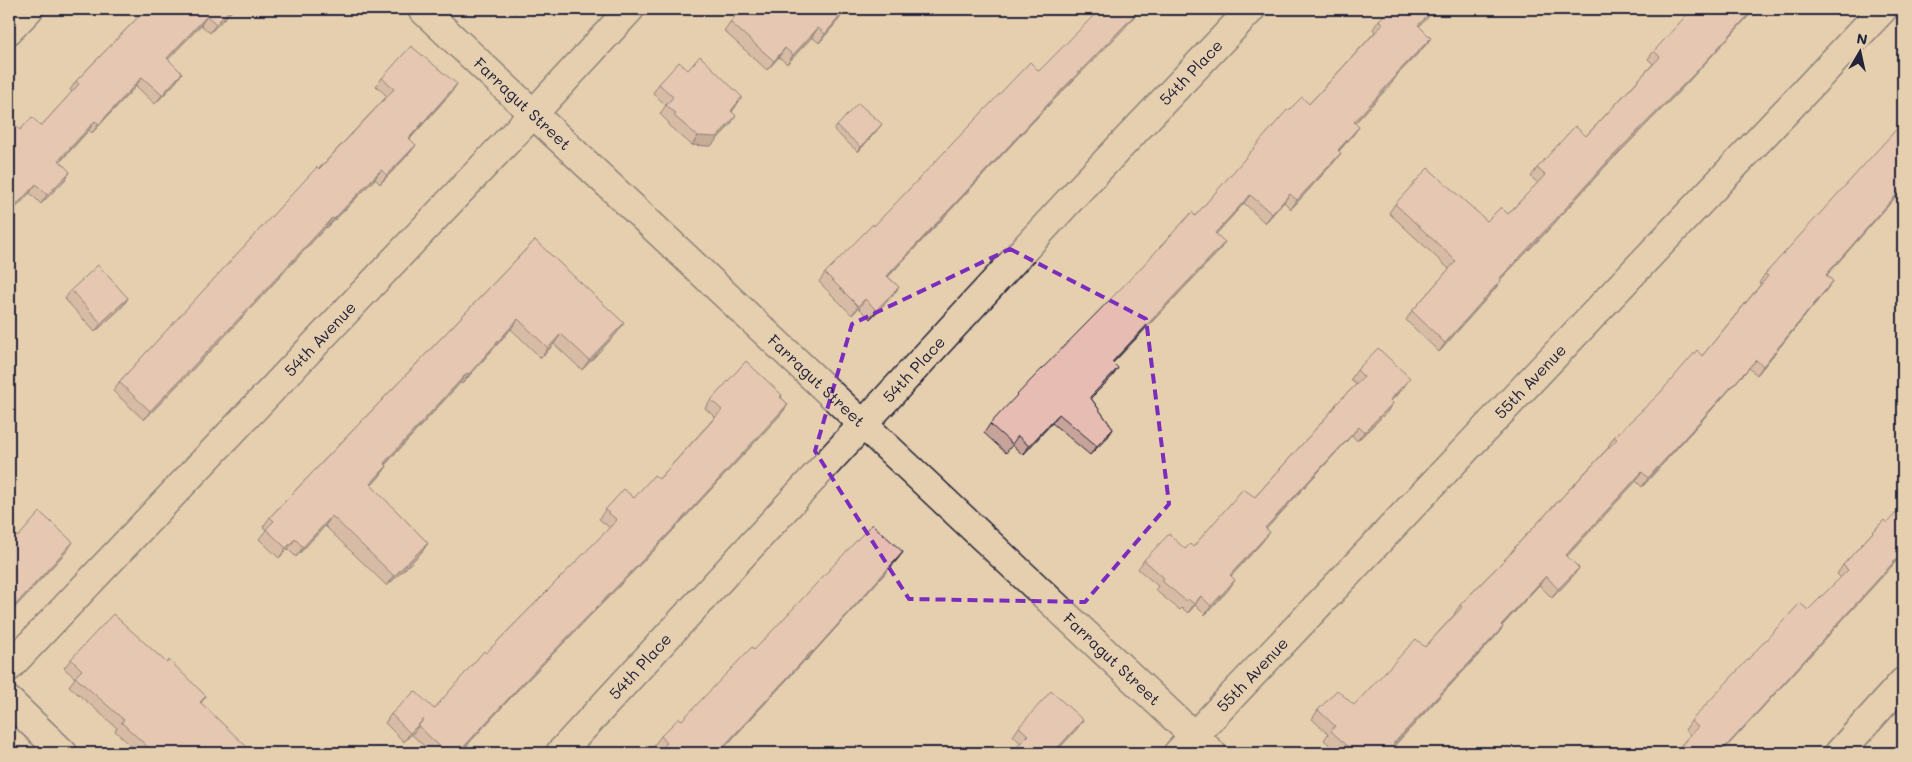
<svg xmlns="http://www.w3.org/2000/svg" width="1912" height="762" font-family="Mali,sans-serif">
  <rect width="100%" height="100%" fill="#e5cfae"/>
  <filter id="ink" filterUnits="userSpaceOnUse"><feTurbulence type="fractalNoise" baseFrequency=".02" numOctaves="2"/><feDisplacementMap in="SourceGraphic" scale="10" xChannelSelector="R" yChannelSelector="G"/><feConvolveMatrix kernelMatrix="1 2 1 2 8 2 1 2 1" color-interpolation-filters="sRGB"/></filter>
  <g filter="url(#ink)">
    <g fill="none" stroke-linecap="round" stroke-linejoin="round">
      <!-- minor casing -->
      <g stroke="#22223b" stroke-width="31">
        <g id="minor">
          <path id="s1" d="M422,9l790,744"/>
          <path d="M9,30l20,-21"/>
          <path id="s2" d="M9,667l524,-553 97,-105"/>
          <path d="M9,701l54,52"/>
          <path id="s3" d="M560,753l518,-562 173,-182"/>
          <path id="s4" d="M1178,753l705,-744"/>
          <path d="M1839,753l64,-71"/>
        </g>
      </g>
      <!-- minor -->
      <use href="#minor" stroke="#e5cfae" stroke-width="28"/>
    </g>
    <!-- wall -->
    <path fill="#c7a39a" stroke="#22223b" d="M146,9h88l-24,24 -9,-8 -33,34 14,14 -6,9 -21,22 -19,-18 -44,47 -3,-3 -29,32 10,10 -6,9 -23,23 -11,-11 -10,-63 21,-4 31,-34 -2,-2 6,-9z
      M511,9h8l-4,4z
      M528,9h11l-5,5z
      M1436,9l-17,17 6,20 -28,29 -6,9 -36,39 4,4 -6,8 -14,16 -4,10 -44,48 -7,-7 -19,21 -21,-20 -28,31 3,17 -106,112 5,5 -6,9 -21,21 22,31 -6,9 -17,17 -38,-32 -29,32 -11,-10 -6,8 -22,-20 6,-9 205,-208 93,-105 21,-7 66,-72 -2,-3 6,-9z
      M840,18l-21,25 -7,-6 -25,27 -8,-7 -12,13 -43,-39 6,-9z
      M1120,33l-75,76 -157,168 11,10 -6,8 -23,24 -11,-11 -7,7 -33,-33 6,-9 214,-202z
      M1654,51l35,30 -87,89 -52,58 -50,52h1l-6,9 -56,63 -33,-32 6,-9 37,-42 -60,-56 6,-9 92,17 21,-7 30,-31 -7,-6 6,-9 49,-32 67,-72 -5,-5z
      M688,70l48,36 -4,6 -2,13 -19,21 -19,-1 -24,-20 1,-2 -9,-9 6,-9 -13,-12 6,-9z
      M382,78l69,15 -41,46 6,6 -7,9 -29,30 -5,-5 -48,49 -1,-1 -102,110 -80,83 -31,-29 6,-9 268,-286 -11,-10z
      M837,126l41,3 -20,23 -24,-22z
      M535,240l82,93 -35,37 -28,-26 -13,14 -30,-29 -49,55 -2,-1 -74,81 1,2 -7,10 -9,10 57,57 -7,10 -34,33 -62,-60 -29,31 -8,-8 -9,9 -20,-19 7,-9 -3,-3 7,-10z
      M1765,274l62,1 6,6 -6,8 -70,86 -8,-7 -107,119 -6,-6 -69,75 12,12 -6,8 -21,22 -13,-13 -37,41 1,1 -7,9 -101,109 7,8h-63l-15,-13 4,-6 -16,-15 6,-9 36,-5 71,-58 30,-33h-1l6,-9 49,-50 6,-8 94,-100 -1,-1 6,-9 88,-81 59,-72 -2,-1z
      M71,290l57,8 -6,9 -27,25 -30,-33z
      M1357,370l47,17 -13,14 2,2 -6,9 -30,29 -5,-6 -86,94 -3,12 -32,35 -2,13 -24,26 -10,-10 -7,8 -6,-5 -2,2 -25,-20 3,-4 -20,-17 6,-9 49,-13 62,-50 75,-84 6,-9 20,-19 -5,-6z
      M782,395l-1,3 7,6 -6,9 -119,128 -150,154 -53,58h-28l-20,-18 2,-3 -10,10 -19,-19 6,-9 43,-5 52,-56 124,-125 -11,-9 6,-9 29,-12 25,-19 56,-62 -10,-9 6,-8z
      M1884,520l-163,233h-47l16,-18 -5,-5 6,-9 117,-111 33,-32 -4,-4 6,-9z
      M903,552l-6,8 -91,101 -1,-1 -82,89 5,4h-70l2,-2 -6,-6 7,-9 21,-16 72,-70z
      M71,659l96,4 39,33 -5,7 45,50h-107l-24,-22 2,-3 -48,-42 6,-8 -11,-10z
      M1019,727l58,2 -56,14 -8,-7z"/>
    <!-- shaded-wall -->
    <path fill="#a2847d" stroke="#22223b" d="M231,9h3l-24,24 6,-9z
      M846,9l-6,9 -21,25 6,-9z
      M1140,9h1l-21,24 -75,76 -164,175 6,-8 164,-175z
      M1434,9h2l-24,25 6,-9z
      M1754,9h1l-66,72 -87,89 -52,58 -57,59 6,-8 109,-118z
      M207,16l-6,9 -40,42 6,-9z
      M818,28l-6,9 -25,27 6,-9z
      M1431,38l-6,8 -28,29 -6,9 -43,47 6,-9 42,-48z
      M785,48l-6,9 -12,13 7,-9z
      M182,73l-6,9 -21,22 7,-9z
      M142,77l-6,9 -44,47 7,-9z
      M457,84l-6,9 -49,54 7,-9z
      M742,97l-6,9 -12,14 7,-9z
      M736,116l-6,9 -19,21 -19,-1 6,-9z
      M95,121l-6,9 -36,39 6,-9z
      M882,124l-4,5 -20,23 3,-5z
      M1359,127l-6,8 -21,23 6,-8z
      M416,145l-7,9 -29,30 7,-9z
      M1341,153l-6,8 -44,48 6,-9z
      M381,170l-6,9 -48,49 7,-9z
      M70,172l-6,9 -23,23 6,-9z
      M36,184l-6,9 -21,22v-2z
      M1903,187v2l-83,94 6,-8z
      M1290,194l-6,8 -19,21 7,-9z
      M1250,195l-6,8 -35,39 6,-9z
      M332,218l-6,9 -102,110 -80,83 6,-9z
      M1225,242l-6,9 -114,120 7,-9z
      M1501,280l-6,9 -56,63 6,-9z
      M1833,281l-6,8 -70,86 6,-9z
      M899,287l-6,8 -23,24 6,-9z
      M128,298l-6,9 -27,25 6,-9z
      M865,299l-6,9 -7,7 6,-9z
      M518,319l-7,10 -49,55 7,-10z
      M624,323l-7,10 -35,37 7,-10z
      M561,334l-7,10 -13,14 7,-10z
      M1756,360l-7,8 -107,119 6,-9z
      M1118,368l-6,9 -29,29 7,-9z
      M467,373l-7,10 -83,90 7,-10z
      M1410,378l-6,9 -20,21 6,-8z
      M1393,403l-6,9 -30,29 7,-9z
      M788,404l-6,9 -119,128 -150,154 -53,58h-2l61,-66z
      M1059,414l-7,9 -29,32 6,-9z
      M1359,427l-7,8 -93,102 6,-9z
      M1113,429l-6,9 -17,17 7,-9z
      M387,466l-7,10 -17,18 7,-10z
      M1642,472l-6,9 -76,83 6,-9z
      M332,516l-7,10 -29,31 7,-10z
      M1270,532l-7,9 -39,43 6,-9z
      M295,539l-7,10 -9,9 7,-10z
      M73,542l-6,9 -58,63v-2z
      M428,543l-7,10 -34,33 7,-10z
      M903,552l-6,8 -91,101 7,-9z
      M1903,552v2l-182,199h-1z
      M1579,568l-6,8 -21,22 6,-9z
      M1546,576l-7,9 -45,49 7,-9z
      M1235,580l-6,9 -24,26 6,-9z
      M1201,596l-6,9 -7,8 6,-9z
      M1503,627l-7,9 -109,117 6,-9z
      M812,651l-7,9 -86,93 3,-5z
      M424,719l-10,13 -10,10 6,-9z
      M1083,720l-6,9 -22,24h-2z"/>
    <!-- building -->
    <path fill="#e7bdb3" stroke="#22223b" d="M146,9h85l-15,15 -9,-8 -40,42 15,15 -20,22 -20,-18 -43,47 -4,-3 -36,39 11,12 -23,23 -11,-11 -27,29v-81l6,-7 5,5 12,-13 9,9 38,-42 -3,-3z
      M742,9h104l-21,25 -7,-6 -25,27 -8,-7 -11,13 -44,-39z
      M1100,9h40l-14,15 -75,77 -164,175 12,11 -23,23 -11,-11 -7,7 -33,-33 48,-49 1,2 156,-164 9,9z
      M1390,9h44l-16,16 13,13 -35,36 1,1 -43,47 5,5 -21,23 3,3 -44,47 -7,-6 -18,20 -22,-19 -35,38 10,9 -113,120 6,6 -28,29 23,32 -16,17 -38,-32 -30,32 -11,-10 -6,8 -22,-20 41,-44 107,-109 54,-59 3,4 92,-106 1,1 14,-14 7,7 74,-80 -4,-4z
      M1692,9h62l-59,64 -87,88 -52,58 -57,60 2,1 -56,63 -33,-32 44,-50 -61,-57 33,-36 59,53 14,-14 7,7 37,-39 -8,-7 38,-42 11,10 74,-79 -6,-6z
      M411,46l46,38 -48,54 7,7 -29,30 -6,-5 -47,49 -2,-1 -102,110 -80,83 -31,-29 198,-215 2,2 75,-80 -12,-11z
      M700,56l42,41 -11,14 5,5 -19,21 -19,-1 -24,-20 2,-2 -10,-9 7,-8 -14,-13 20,-22 9,8z
      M858,103l24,21 -21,23 -24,-21z
      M1903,122v65l-77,88 7,6 -70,85 -7,-6 -108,118 -6,-6 -76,83 13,13 -21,21 -12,-13 -45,49 2,2 -110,117 10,8 -1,1h-47l-24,-22 4,-5 -17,-16 19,-20 17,15 62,-66 9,8 37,-40 -2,-2 56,-57 -1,-1 102,-108 -3,-2 45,-43 38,-44 5,6 66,-80 -3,-2z
      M535,240l89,83 -35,37 -28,-26 -13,14 -30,-29 -49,55 -2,-1 -83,90 3,3 -17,18 58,59 -34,33 -62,-60 -29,31 -8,-8 -9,9 -20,-19 8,-8 -4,-4z
      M98,265l30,33 -27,25 -30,-33z
      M9,338l3,2 -3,3z
      M1378,348l32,30 -20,22 3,3 -29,29 -5,-5 -94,101 5,4 -40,43 5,5 -24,26 -10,-10 -7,8 -6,-5 -2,2 -24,-20 2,-3 -20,-18 25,-26 16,15 5,-5 3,3 50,-58 12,8 82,-92 -1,-1 28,-27 -7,-7z
      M746,361l36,34 -2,2 8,7 -119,129 -150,154 -61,66h-11l-29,-27 6,-7 -14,14 -19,-19 24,-23 19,18 50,-58 2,2 131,-133 -12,-10 19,-21 10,9 20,-23 5,4 63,-69 -11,-10z
      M1903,505v47l-183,201 -3,-3 -3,3h-40l24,-26 -7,-6 109,-118 8,7 40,-40 -5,-5 41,-45 3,3z
      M40,512l33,30 -64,70v-85l9,10z
      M872,524l31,28 -90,100 -1,-1 -90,97 6,5h-63l-4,-4 6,-6 -6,-7 18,-18 3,2 70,-73 2,3 5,-5z
      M113,614l54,49 2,-3 37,36 -6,6 49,47 -4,4h-91l-33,-31 3,-2 -49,-43 7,-7 -11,-11z
      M1051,691l32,29 -30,33h-42l17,-18 -9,-8z"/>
  </g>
  <!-- marked area -->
  <path d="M0 0H1912V762H0ZM1010,249l136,70 23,185 -84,98 -176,-3 -94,-148 37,-127z" fill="#e5cfae" fill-opacity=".55" fill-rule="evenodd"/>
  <path fill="none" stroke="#7b2cbf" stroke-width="4" stroke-dasharray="10 6" stroke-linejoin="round" d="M1010,249l136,70 23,185 -84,98 -176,-3 -94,-148 37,-127z"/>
  <g text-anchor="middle" stroke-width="4.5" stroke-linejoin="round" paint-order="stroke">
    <!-- street labels -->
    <g font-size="16" fill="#22223b" stroke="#e5cfae">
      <text dy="6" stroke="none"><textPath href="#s3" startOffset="928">54th Place</textPath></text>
      <text dy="6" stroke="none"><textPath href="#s1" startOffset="138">Farragut Street</textPath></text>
      <text dy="6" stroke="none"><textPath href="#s2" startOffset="452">54th Avenue</textPath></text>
      <text dy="6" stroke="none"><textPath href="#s3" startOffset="522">54th Place</textPath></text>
      <text dy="6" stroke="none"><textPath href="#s1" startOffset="542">Farragut Street</textPath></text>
      <text dy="6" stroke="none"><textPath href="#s4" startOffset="512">55th Avenue</textPath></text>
      <text dy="6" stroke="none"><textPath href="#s1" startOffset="948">Farragut Street</textPath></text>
      <text dy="6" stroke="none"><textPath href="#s3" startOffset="118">54th Place</textPath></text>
      <text dy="6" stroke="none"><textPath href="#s4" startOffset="108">55th Avenue</textPath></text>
    </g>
  </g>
  <!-- margin -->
  <rect width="1912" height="762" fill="none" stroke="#e5cfae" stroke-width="30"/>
  <rect x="15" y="15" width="1882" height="732" fill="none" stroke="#22223b" stroke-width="2" filter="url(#ink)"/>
  <!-- north arrow -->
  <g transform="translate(1860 52) rotate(9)" stroke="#e5cfae" stroke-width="4" paint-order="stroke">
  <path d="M0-4L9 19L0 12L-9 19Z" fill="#22223b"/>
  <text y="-8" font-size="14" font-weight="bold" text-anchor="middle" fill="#22223b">N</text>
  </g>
</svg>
